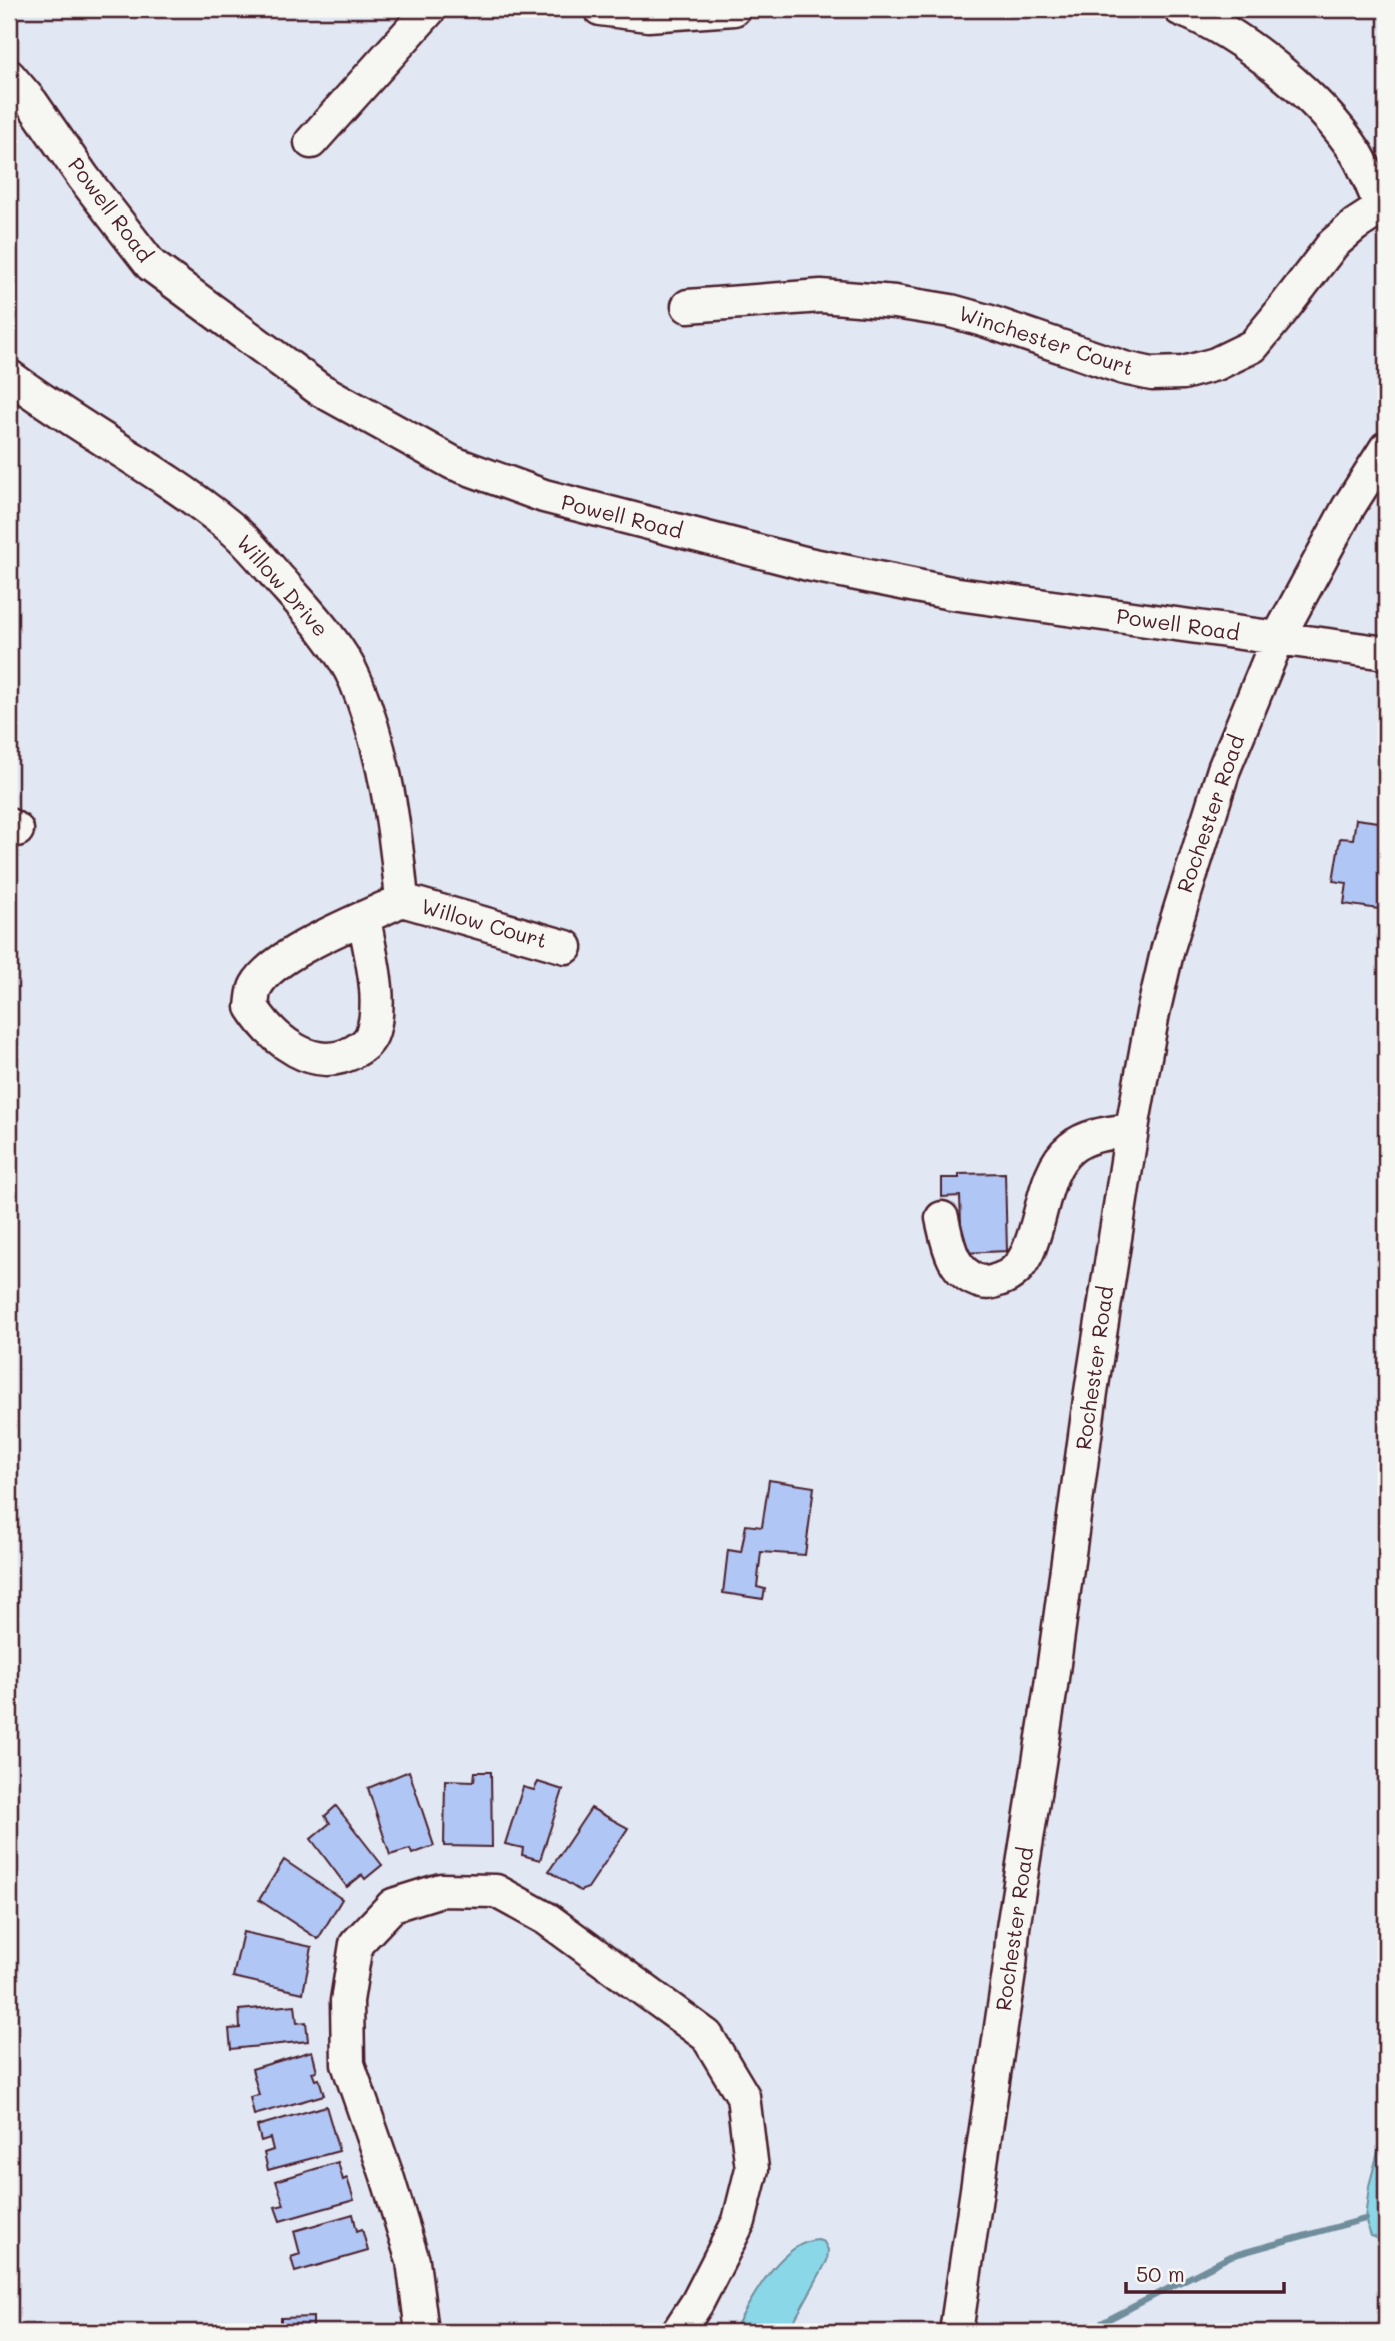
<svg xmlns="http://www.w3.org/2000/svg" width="1395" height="2341" font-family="Mali,sans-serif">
  <rect width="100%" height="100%" fill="#e1e8f3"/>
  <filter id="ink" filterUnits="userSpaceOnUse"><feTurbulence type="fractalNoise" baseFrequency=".0143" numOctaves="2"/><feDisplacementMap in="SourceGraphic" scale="14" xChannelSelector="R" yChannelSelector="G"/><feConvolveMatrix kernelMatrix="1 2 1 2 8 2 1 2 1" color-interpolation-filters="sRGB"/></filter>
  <g filter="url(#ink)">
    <!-- water -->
    <path fill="#8ad7e8" stroke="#708d9c" stroke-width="2" d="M1383,2133h3v108l-15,-5 -6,-17 4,-33z
      M818,2240l6,2 4,8 -1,11 -39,71h-55c17,-30 46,-90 85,-92z"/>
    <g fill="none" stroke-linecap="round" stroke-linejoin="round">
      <!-- stream -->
      <path stroke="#708d9c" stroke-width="6" d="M1084,2332l147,-76 134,-37"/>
    </g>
    <!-- building -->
    <path fill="#b0c6f5" stroke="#4a1f2b" stroke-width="2" d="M1356,819l30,4v87l-42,-6 3,-21 -14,-2 7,-43 13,1z
      M1005,1173l2,78 -45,2 -2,-57 -18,1v-19h17v-4z
      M769,1480l45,7 -9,68 -44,-3 -4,35 8,2 -2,10 -40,-6 5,-43 13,2 5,-27 16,2z
      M409,1771l25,75 -22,8 -2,-5 -20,6 -22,-67z
      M475,1772h16l1,75 -48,-1 1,-66 29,1z
      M538,1782l25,8 -23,70 -18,-5 1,-7 -18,-4 18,-57 11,3z
      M336,1806l46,59 -17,14 -3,-4 -15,12 -36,-48 19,-16 -5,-7z
      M591,1808l37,20 -40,60 -8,3 -31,-20z
      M284,1860l58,39 -24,40 -59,-39z
      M243,1932l69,15 -9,46 -70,-16z
      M295,2005l2,18 9,-1 2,19 -77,8 -2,-20 11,-1 -1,-18z
      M312,2051l5,20 -5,1 3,8 4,-1 5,16 -70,20 -4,-18 9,-2 -7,-26z
      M326,2106l13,45 -71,19 -4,-17 9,-3 -3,-12 -9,3 -4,-15z
      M338,2162l5,18 4,-2 7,22 -74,21 -5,-14 9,-2 -8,-24z
      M353,2214l4,17 5,-2 6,22 -73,21 -4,-15 9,-3 -6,-23z
      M313,2317v14l14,-1v2h-46v-14z"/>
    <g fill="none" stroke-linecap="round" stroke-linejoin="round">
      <!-- minor casing -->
      <g stroke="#4a1f2b" stroke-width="37">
        <path id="minor" d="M600,9l48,6 86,-6
          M1180,9c62,24 141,89 177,145 10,17 17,36 24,54l5,5
          M9,76l23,27 51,74 68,88 168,124 134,74 91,33 264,68 143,29 435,60
          M311,142l119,-133
          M688,306l133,-10 74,6 56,9 36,10 137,47 28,6 31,-1 33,-9 37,-18 24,-29 56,-73 22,-19 26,-17
          M9,376c71,53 151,94 220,150 19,15 35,36 51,54 26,29 61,66 76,102 29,70 39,144 46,218
          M9,825l8,5
          M402,900l164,47
          M364,918c6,36 19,78 9,113 -3,10 -9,15 -18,20 -40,24 -82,-11 -103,-44 1,-7 1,-16 4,-21 18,-34 110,-68 146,-86
          M942,1218c6,27 10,56 40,64 6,2 10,0 16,-2 49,-13 34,-102 73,-132 17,-14 40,-15 61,-18
          M422,2332l-9,-71 -26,-85 -39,-112 -1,-63 9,-57 37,-39 48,-15 55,1 51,28 160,117 36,60 9,73 -13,52 -42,82 -19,29
          M956,2332l54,-366 3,-38 37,-235 41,-301 42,-269 20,-110 15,-65 56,-179 54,-131 70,-130 38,-60"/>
      </g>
      <!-- minor -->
      <use href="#minor" stroke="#f6f6f2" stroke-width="32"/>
    </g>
  </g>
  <g text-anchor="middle" stroke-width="5" stroke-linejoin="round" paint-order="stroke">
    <!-- street labels -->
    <g font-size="21" fill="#4a1f2b" stroke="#f6f6f2">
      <text transform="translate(110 210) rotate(53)" y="7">Powell Road</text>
      <text transform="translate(1046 341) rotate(18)" y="7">Winchester Court</text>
      <text transform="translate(622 517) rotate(14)" y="7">Powell Road</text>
      <text transform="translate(282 586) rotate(49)" y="7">Willow Drive</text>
      <text transform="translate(1178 625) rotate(8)" y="7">Powell Road</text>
      <text transform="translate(1211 814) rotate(-71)" y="7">Rochester Road</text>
      <text transform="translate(484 924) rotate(16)" y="7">Willow Court</text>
      <text transform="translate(1095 1368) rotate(-82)" y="7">Rochester Road</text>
      <text transform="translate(1015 1929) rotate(-82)" y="7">Rochester Road</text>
    </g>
  </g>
  <!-- margin -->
  <rect width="1395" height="2341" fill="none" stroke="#f6f6f2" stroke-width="35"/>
  <rect x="18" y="18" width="1360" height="2306" fill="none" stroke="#4a1f2b" stroke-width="2.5" filter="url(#ink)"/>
  <!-- scale -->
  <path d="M1126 2282v10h158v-10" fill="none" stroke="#4a1f2b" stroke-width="3.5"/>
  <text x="1136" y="2282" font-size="21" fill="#4a1f2b" stroke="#f6f6f2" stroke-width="5" paint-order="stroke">50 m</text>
</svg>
